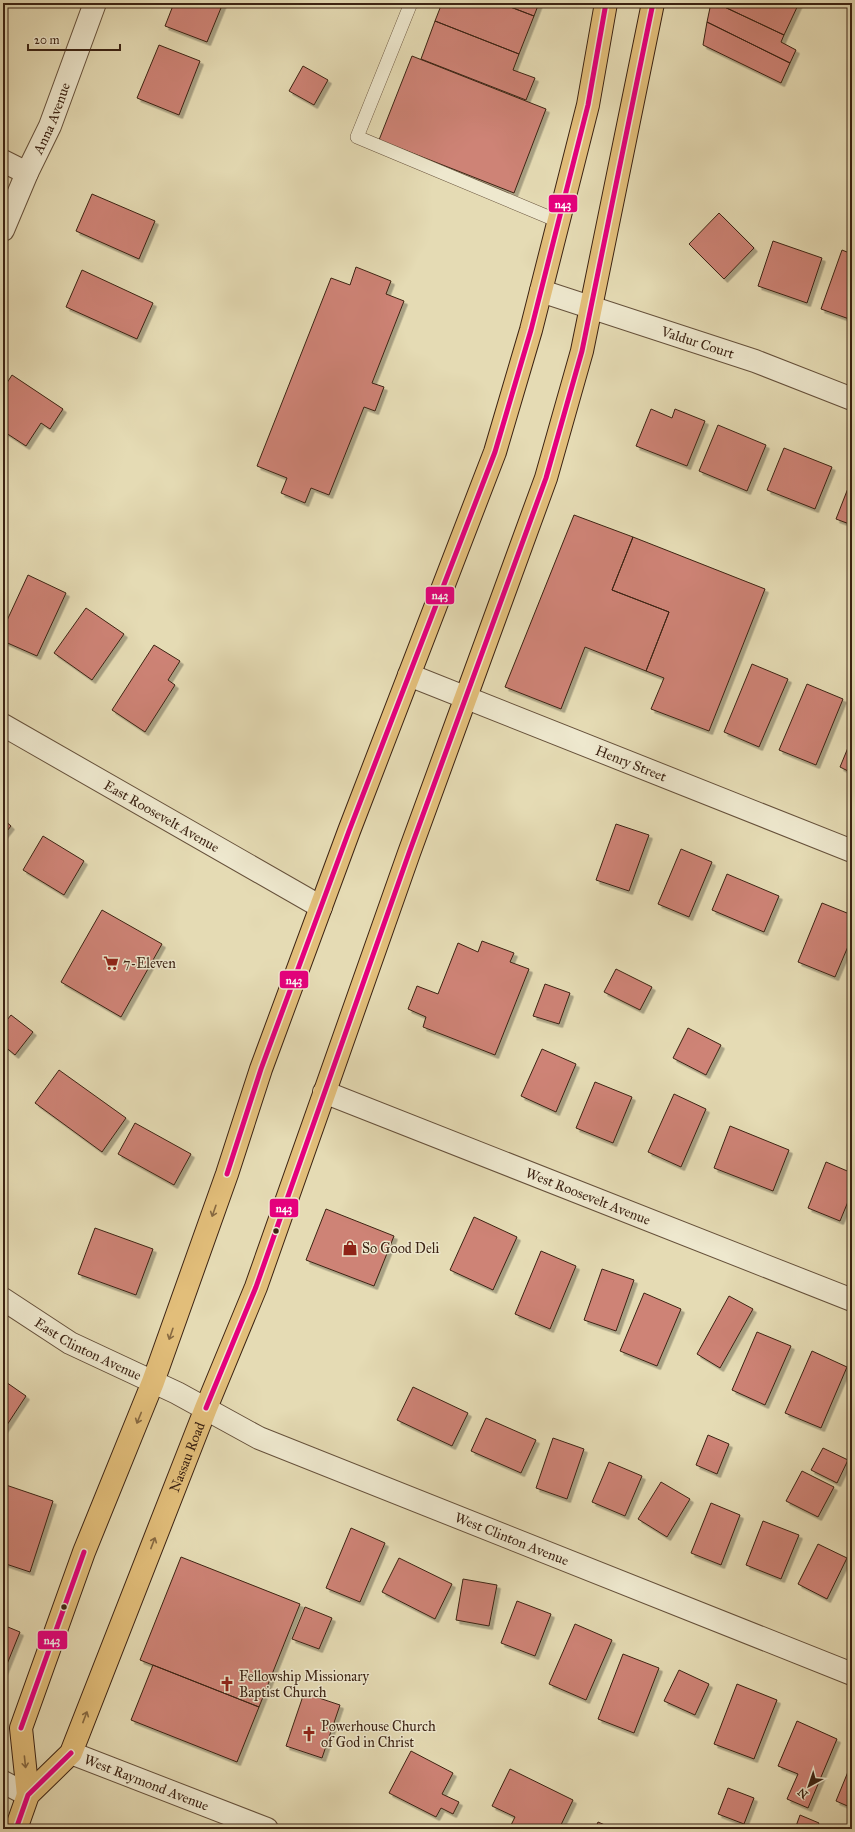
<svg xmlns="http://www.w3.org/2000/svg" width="855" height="1832" font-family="'IM FELL Great Primer',serif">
  <defs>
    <filter id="shadow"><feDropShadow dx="3.5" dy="3.5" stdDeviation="0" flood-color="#0004"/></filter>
  </defs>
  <rect width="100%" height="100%" fill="#e5dbb4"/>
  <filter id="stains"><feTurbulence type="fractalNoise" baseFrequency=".005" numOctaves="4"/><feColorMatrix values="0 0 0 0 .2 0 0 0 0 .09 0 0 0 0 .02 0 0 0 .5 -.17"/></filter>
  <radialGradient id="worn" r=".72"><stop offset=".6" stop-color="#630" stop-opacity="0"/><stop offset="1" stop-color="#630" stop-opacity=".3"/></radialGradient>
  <!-- building -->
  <path fill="#ce8376" stroke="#3c2313" filter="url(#shadow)" d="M174,3h49l-16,39 -42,-16z
    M442,3h58l34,13 -15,38 -84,-33z
    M500,3h39l-5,13z
    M711,3h5l68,32 -3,7 15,8 -6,13 -83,-41z
    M716,3h83l-15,32z
    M435,21l84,33 -6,16 22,8 -9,22 -105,-41z
    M707,22l83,41 -9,20 -78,-38z
    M159,45l41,16 -21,54 -42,-17z
    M412,56l134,53 -32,84 -135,-53z
    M303,66l25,14 -14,25 -25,-14z
    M92,194l63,27 -16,38 -63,-28z
    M719,213l35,35 -30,31 -35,-35z
    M773,241l49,17 -15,45 -49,-17z
    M842,250l10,4v66l-31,-11z
    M356,267l35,14 -5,13 18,7 -32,82 12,4 -9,24 -11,-4 -35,88 -18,-7 -6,15 -24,-10 6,-15 -30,-12 74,-188 19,7z
    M82,270l71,33 -16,36 -71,-32z
    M12,375l51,34 -13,20 -9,-6 -15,23 -23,-15v-42z
    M651,409l21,9 3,-9 30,12 -18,45 -51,-20z
    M718,425l48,20 -19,46 -48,-20z
    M784,448l48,19 -17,42 -48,-19z
    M852,478v47l-16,-6z
    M574,515l59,22 -21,53 57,22 -23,59 -61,-24 -24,62 -56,-22z
    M633,537l132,52 -56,142 -58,-22 13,-31 -18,-7 23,-59 -57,-22z
    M28,575l38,18 -29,63 -34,-15v-12z
    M86,608l38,26 -32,46 -38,-27z
    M154,645l26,16 -12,19 7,5 -30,47 -33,-22z
    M752,664l36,15 -29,68 -35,-15z
    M807,684l36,15 -27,66 -37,-15z
    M852,738v35l-12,-6z
    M3,819l8,7 -8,10z
    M616,824l33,11 -20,56 -33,-11z
    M43,836l41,25 -20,34 -41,-25z
    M681,849l31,13 -23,55 -31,-13z
    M727,874l52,22 -15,36 -52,-22z
    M822,903l30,12v22l-17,40 -37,-15z
    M102,910l60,34 -41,73 -60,-35z
    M482,941l32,12 -4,9 19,7 -34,86 -72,-28 3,-10 -18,-8 9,-23 21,8 20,-51 20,9z
    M616,969l36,18 -12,23 -36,-18z
    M545,984l25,9 -11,31 -26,-8z
    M11,1015l22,17 -18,23 -12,-10v-20z
    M688,1028l33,17 -15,30 -33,-17z
    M542,1049l34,15 -20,48 -35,-16z
    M59,1070l67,48 -24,34 -67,-49z
    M595,1082l37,15 -19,46 -37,-15z
    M674,1094l32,15 -25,58 -33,-15z
    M135,1123l56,31 -17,31 -56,-31z
    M730,1126l59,24 -16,41 -59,-23z
    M826,1162l26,11v19l-12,29 -32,-13z
    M326,1209l68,27 -20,50 -68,-26z
    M474,1217l43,20 -24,53 -43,-20z
    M95,1228l58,21 -17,46 -58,-21z
    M541,1251l35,15 -26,63 -35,-15z
    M602,1269l32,11 -18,51 -32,-11z
    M644,1293l37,16 -24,57 -37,-15z
    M729,1296l24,13 -33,59 -23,-14z
    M757,1332l34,14 -26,59 -33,-15z
    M812,1351l35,16 -26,61 -36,-15z
    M3,1380l23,16 -23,35z
    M413,1387l55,26 -16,33 -55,-26z
    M486,1418l50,22 -15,33 -50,-22z
    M708,1435l21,9 -12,30 -21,-9z
    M553,1438l31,11 -17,50 -31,-11z
    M823,1448l25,12 -11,23 -26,-13z
    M609,1462l33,14 -17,40 -33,-14z
    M802,1471l32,16 -16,30 -32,-16z
    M661,1482l29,17 -23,38 -29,-18z
    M3,1484l50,17 -23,71 -27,-9z
    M711,1503l29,12 -19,50 -30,-12z
    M763,1521l36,14 -18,44 -35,-14z
    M351,1528l34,15 -25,59 -34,-14z
    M818,1544l29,14 -20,41 -29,-15z
    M181,1557l119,47 -41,103 -119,-47z
    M399,1558l53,26 -17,35 -53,-27z
    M463,1579l34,6 -8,41 -33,-6z
    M517,1601l34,13 -16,42 -34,-13z
    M305,1607l27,11 -13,31 -27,-10z
    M575,1624l37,16 -26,60 -37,-16z
    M3,1625l17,7 -17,42z
    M623,1654l36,14 -25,65 -36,-14z
    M153,1665l106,42 -22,55 -106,-42z
    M679,1670l30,14 -14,31 -31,-14z
    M737,1684l40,16 -23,59 -40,-15z
    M304,1693l36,12 -18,53 -36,-12z
    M797,1721l40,18 -29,69 -21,-9 11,-25 -20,-8z
    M411,1751l42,22 -11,21 17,8 -6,12 -12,-6 -5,9 -47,-24z
    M852,1762v46l-16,-7z
    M510,1769l63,31 -14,29h-50l6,-12 -23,-11z
    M728,1788l26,10 -10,26 -26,-10z
    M800,1815l19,8 -3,6h-21z
    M598,1822l16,7h-19z"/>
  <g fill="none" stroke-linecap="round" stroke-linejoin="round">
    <!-- lane casing -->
    <g stroke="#66513b" stroke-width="14">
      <path id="lane" d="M411,3l-54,134 201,84"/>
    </g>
    <!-- street casing -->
    <g stroke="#66513b" stroke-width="24">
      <g id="street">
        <path d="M3,161l24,12"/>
        <path id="s1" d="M3,230l24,-57 23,-47 45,-123"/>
        <path id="s2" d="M541,291l214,70 97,38"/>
        <path id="s3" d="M409,675l443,176"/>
        <path id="s4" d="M3,725l318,182"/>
        <path id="s5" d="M324,1092l528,208"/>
        <path id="s6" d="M3,1299l67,44 107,50 82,45 593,236"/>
        <path id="s7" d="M71,1753l196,76"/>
        <path d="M3,1782l25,13"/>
      </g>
    </g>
    <!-- primary casing -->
    <g stroke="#3c2313" stroke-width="24">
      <g id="primary">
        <path d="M28,1795l-7,-67 63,-176 69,-170 74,-208 34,-105 88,-238 146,-379 36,-122 57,-225 18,-102"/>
        <path id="s8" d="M16,1829l12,-34 43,-42 135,-345 50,-121 153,-434 137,-375 36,-127 71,-348"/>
      </g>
    </g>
    <!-- lane -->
    <use href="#lane" stroke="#eee8ce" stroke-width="13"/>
    <!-- street -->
    <use href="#street" stroke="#eee8ce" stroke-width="22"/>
    <!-- primary -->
    <use href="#primary" stroke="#e2be7a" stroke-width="22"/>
    <!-- bus-1 casing -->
    <g stroke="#eee8ce" stroke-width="8">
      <path id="bus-1" d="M227,1174l34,-105 88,-238 146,-379 36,-122 57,-225 18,-102
        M206,1408l50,-121 153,-434 137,-375 36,-127 71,-348
        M21,1728l63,-176
        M16,1829l12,-34 43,-42"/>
    </g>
    <!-- bus-1 -->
    <use href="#bus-1" stroke="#e5007d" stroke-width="5"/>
  </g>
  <!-- one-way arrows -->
  <defs><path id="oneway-shaft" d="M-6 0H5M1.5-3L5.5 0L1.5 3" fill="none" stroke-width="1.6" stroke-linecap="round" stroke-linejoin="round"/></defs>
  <g stroke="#876941">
    <use href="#oneway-shaft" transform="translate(214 1211) rotate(109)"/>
    <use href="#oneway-shaft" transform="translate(171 1334) rotate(109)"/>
    <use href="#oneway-shaft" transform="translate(139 1418) rotate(112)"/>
    <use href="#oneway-shaft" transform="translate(153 1543) rotate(-69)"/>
    <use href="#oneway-shaft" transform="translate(85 1717) rotate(-69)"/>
    <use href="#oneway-shaft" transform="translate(25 1762) rotate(84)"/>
  </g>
  <!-- icons -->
  <defs>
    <g id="supermarket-bare" transform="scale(1.2)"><path d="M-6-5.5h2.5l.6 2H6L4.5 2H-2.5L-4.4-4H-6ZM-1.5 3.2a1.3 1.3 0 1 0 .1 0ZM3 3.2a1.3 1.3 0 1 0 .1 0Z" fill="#8f2418" stroke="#eee8ce" stroke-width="2.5" paint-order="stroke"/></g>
    <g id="shop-bare" transform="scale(1.2)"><path d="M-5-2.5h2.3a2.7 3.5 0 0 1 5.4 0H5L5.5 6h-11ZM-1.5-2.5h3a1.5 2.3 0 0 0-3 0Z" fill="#8f2418" stroke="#eee8ce" stroke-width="2.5" paint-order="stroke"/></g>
    <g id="church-bare" transform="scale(1.2)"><path d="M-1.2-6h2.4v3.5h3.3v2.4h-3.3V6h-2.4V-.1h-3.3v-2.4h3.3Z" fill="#8f2418" stroke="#eee8ce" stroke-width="2.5" paint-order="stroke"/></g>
  </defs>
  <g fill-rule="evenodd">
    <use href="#supermarket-bare" x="111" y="963"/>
    <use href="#shop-bare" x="350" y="1248"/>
    <use href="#church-bare" x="227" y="1684"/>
    <use href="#church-bare" x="309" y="1734"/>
  </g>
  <!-- markers -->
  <g fill="#3c2313" stroke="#eee8ce" stroke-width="1.5">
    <circle cx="276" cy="1231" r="3.5"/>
    <circle cx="64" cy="1607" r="3.5"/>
  </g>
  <g text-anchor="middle" stroke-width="3" stroke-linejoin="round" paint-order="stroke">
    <!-- street labels -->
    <g font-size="14" fill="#3c2313" stroke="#eee8ce">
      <text dy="5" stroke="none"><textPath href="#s1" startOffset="122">Anna Avenue</textPath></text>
      <text dy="5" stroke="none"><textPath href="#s2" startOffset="165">Valdur Court</textPath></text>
      <text dy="5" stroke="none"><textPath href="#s3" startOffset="239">Henry Street</textPath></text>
      <text dy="5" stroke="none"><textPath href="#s4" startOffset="183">East Roosevelt Avenue</textPath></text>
      <text dy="5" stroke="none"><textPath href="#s5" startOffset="284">West Roosevelt Avenue</textPath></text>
      <text dy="5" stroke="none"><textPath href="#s6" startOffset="99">East Clinton Avenue</textPath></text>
      <text dy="5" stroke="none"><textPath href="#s8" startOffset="414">Nassau Road</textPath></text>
      <text dy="5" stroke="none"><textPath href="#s6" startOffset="564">West Clinton Avenue</textPath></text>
      <text dy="5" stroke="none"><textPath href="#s7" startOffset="81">West Raymond Avenue</textPath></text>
    </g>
    <!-- poi labels -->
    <g font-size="14" fill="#3c2313" stroke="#eee8ce" text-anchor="start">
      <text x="123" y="968">7-Eleven</text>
      <text x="362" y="1253">So Good Deli</text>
      <text x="239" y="1681">Fellowship Missionary<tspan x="239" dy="16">Baptist Church</tspan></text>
      <text x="321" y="1731">Powerhouse Church<tspan x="321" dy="16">of God in Christ</tspan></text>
    </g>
  </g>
  <g stroke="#eee8ce" stroke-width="1.5">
    <rect x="548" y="194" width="30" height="19" rx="4" fill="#e5007d"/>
    <rect x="425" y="586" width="30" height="19" rx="4" fill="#e5007d"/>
    <rect x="279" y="970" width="30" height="19" rx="4" fill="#e5007d"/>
    <rect x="269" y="1198" width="30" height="20" rx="4" fill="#e5007d"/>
    <rect x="37" y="1630" width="31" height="20" rx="4" fill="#e5007d"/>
  </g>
  <g font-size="11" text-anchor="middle" font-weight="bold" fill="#fff">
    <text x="563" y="208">n43</text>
    <text x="440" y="599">n43</text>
    <text x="294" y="984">n43</text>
    <text x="284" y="1212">n43</text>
    <text x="52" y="1644">n43</text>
  </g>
  <!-- margin -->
  <rect width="855" height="1832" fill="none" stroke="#e5dbb4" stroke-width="16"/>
  <rect x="4" y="4" width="847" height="1824" fill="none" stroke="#3c2313" stroke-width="2"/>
  <rect x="8" y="8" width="839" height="1816" fill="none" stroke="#3c2313"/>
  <!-- north arrow -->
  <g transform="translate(809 1786) rotate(220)" stroke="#eee8ce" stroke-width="3" paint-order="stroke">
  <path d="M0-3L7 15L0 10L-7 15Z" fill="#3c2313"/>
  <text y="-6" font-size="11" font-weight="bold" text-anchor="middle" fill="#3c2313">N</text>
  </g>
  <!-- scale -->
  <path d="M28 44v6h92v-6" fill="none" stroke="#3c2313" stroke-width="2"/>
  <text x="34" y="44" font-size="12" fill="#3c2313" stroke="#eee8ce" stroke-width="3" paint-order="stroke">20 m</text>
  <rect width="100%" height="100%" filter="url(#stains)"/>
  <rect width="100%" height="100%" fill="url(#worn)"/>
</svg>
